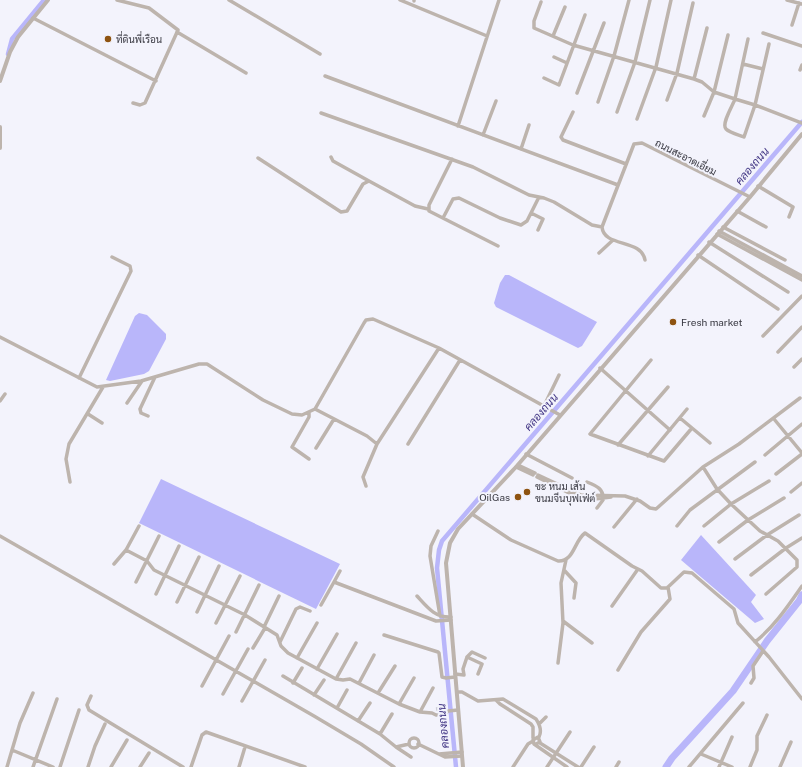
<svg xmlns="http://www.w3.org/2000/svg" width="802" height="767" font-family="'Public Sans',Sarabun,sans-serif">
  <rect width="100%" height="100%" fill="#f3f3fc"/>
  <!-- water -->
  <path fill="#b9b6fa" d="M505,275h4l88,47 -15,24 -4,2 -82,-41 -2,-4 6,-20z
    M139,313l8,2 19,19v5l-17,32 -5,3 -34,7 -4,-1 29,-64z
    M161,479l179,85 -24,45 -177,-86z
    M701,535l55,60 -5,7 13,17 -9,4 -74,-63z"/>
  <g fill="none" stroke-linecap="round" stroke-linejoin="round">
    <!-- canal -->
    <path stroke="#b9b6fa" stroke-width="4.5" d="M8,54l4,-15 32,-39
      M456,767l-19,-199 2,-18 3,-9 360,-419"/>
    <!-- river -->
    <path stroke="#b9b6fa" stroke-width="7" d="M666,767l6,-9 61,-67 34,-50 32,-40 3,-6"/>
    <!-- minor-tunnel -->
    <path stroke="#ceced7" stroke-width="3.5" stroke-dasharray="3.5 2" stroke-linecap="butt" d="M436,709l8,-1
      M436,715l9,-1"/>
    <!-- minor -->
    <path stroke="#bdb4ad" stroke-width="3.5" d="M117,0l32,8 29,22 -33,73 -5,2 -7,-2
      M229,0l91,54
      M400,0l87,36
      M787,0l15,4
      M414,1v-1
      M541,2l-7,19v7l39,17 121,34 8,3 12,10 21,7 13,-60
      M33,18l123,63
      M792,25l7,-22
      M177,32l69,41
      M763,33l39,13
      M553,36l12,-29
      M769,44l-14,61 47,18
      M554,57l13,6
      M743,64l20,5
      M800,70l2,-5
      M325,76l293,109
      M544,78l15,7 26,-70
      M694,79l13,-51
      M577,93l27,-70
      M735,99l20,6 -11,32c-5,-2 -14,-4 -18,-8 -5,-5 7,-24 9,-30z
      M667,100l10,-27 16,-70
      M598,102l16,-46 15,-56
      M573,112l-12,25 2,3 63,24
      M617,112l18,-50 15,-62
      M321,113l152,54 56,28 15,3 10,4 38,23 10,2
      M704,116l10,-24 14,-57
      M637,119l19,-52 15,-67
      M458,126l41,-126
      M483,135l13,-34
      M521,149l8,-24
      M331,157l2,4 36,20
      M258,158l83,54 6,-1 16,-27 6,-3 46,25 13,3
      M452,159l-23,46v6l69,35
      M758,186l35,21 -4,10
      M737,211l29,16
      M531,213l12,6 -5,11
      M443,218l10,-19 6,-1 41,20 21,7 6,-4 12,-24
      M723,227l62,33
      M719,231l83,45
      M717,234l85,46
      M709,242l79,50
      M599,253l14,-13
      M698,255l80,54
      M645,260c-4,-22 -41,-12 -43,-33l32,-83 8,-1 108,54
      M763,336l39,-40
      M0,337l97,50 44,-6 58,-17h8l56,36 29,14 10,1 13,-6 49,-86 2,-3 7,-1 66,29 121,67
      M778,352l24,-25
      M651,360l-61,74 74,27 28,-33
      M794,367l8,-8
      M600,368l70,62
      M79,378l52,-107 -1,-5 -18,-9
      M0,401l5,-7
      M127,403l15,-22
      M544,406l15,-31
      M315,409l52,27 10,8 -14,33 3,9
      M309,413v4l-17,30 17,12
      M88,414l14,9
      M148,416l-7,-3 -1,-4 15,-32
      M680,418l30,25
      M774,419l28,34
      M377,444l62,-96
      M408,444l52,-84
      M618,445l50,-58
      M316,448l18,-29
      M526,454l46,24
      M765,455l37,-31
      M648,456l39,-47
      M518,465l17,8
      M516,467l17,8
      M703,467l14,22 14,15 29,27 18,10 19,19v7l-31,27
      M776,474l26,-20
      M538,475l43,20 44,1 15,5 10,7 6,1 47,-42 36,-23 61,-46
      M537,477l44,22h14l16,-2
      M70,482l-4,-23 3,-15 34,-57
      M587,482c10,4 17,7 16,18l-6,8
      M791,492l11,-9
      M472,514l39,26 47,21c16,1 16,-20 27,-28l47,33 10,5 19,17h6l17,-16 8,1 42,36 4,14 31,34 33,42
      M677,526l13,-16 65,-48
      M704,526l27,-22 38,-23
      M614,527l23,-28
      M438,531l-7,15 -1,10 10,60
      M0,536l314,180 47,28 33,23
      M719,542l29,-22 36,-22
      M126,550l21,11 7,9 91,45 32,20 4,11 7,7 48,26 7,1 7,-1 49,25 21,8 12,1 4,2
      M735,559l32,-24 32,-20
      M114,564l12,-14 13,-24
      M564,570l12,13 -2,15
      M751,575l35,-27 16,-10
      M136,582l23,-46
      M334,582l6,-11
      M156,594l23,-48
      M417,596c10,11 18,22 34,21
      M177,602l22,-45
      M321,605l13,-23 102,39 15,-1
      M612,606l26,-37
      M197,612l22,-46
      M563,621l29,22
      M216,623l24,-47
      M264,627l15,-31
      M236,632l23,-47
      M384,635l54,17 1,1 3,24 4,1 9,-1
      M280,642l16,-33 4,-2 10,4
      M755,642c19,-15 33,-36 47,-56
      M253,648l12,-20
      M467,657l5,-5 13,6
      M297,658l20,-35
      M558,663l5,-40 -2,-40 5,-23
      M317,669l20,-35
      M618,670l23,-38 29,-33 -2,-12
      M455,674l9,1 -1,-6 4,-12 15,7 -4,10
      M283,676l97,58 16,13 13,-3
      M336,679l20,-36
      M293,683l9,-15
      M359,683l15,-28
      M751,683l3,-5 -1,-12 10,-15
      M202,686l27,-50
      M457,692h5l16,9 25,-2 33,20c4,6 6,12 3,18
      M378,693l17,-27
      M223,694l25,-45
      M314,695l10,-15
      M91,696l-4,9 2,5 94,57
      M496,700l4,4 31,20 2,3v11
      M242,701l23,-41
      M399,704l15,-26
      M337,708l10,-18
      M420,712l13,-24
      M445,714l3,-3 10,-1
      M358,721l12,-18
      M539,724l7,-7
      M380,734l12,-20
      M409 743a5 5 0 1 1 10 0a5 5 0 1 1-10 0Z
      M540,743l38,24
      M418,744l27,13 17,-1
      M536,744l4,-2 -2,-5 -5,3 1,4 33,23
      M396,747l15,10
      M12,750l41,17
      M439,754l23,-2
      M701,754l31,13
      M7,767l13,-44 13,-30
      M33,767l24,-68
      M60,767l19,-57
      M88,767l7,-21 10,-22
      M111,767l16,-27
      M140,767l9,-14
      M191,767l11,-32 4,-3 99,35
      M239,767l6,-20
      M513,767l15,-23 5,-3
      M547,767l23,-35
      M581,767l13,-20
      M616,767l3,-5
      M689,767l54,-64
      M719,767l13,-30
      M750,767l7,-17v-14l10,-21
      M780,767l11,-25"/>
    <!-- tertiary -->
    <path stroke="#bdb4ad" stroke-width="4" d="M0,81l10,-29 8,-15 30,-37
      M0,127v21
      M463,767l-17,-204 4,-20 8,-14 58,-62 234,-270 52,-63"/>
  </g>
  <!-- markers -->
  <g fill="#8e5311" stroke="#f3f3fc" stroke-width="1.5">
    <circle cx="108" cy="39" r="4"/>
    <circle cx="673" cy="322" r="4"/>
    <circle cx="527" cy="492" r="4"/>
    <circle cx="518" cy="497" r="4"/>
  </g>
  <g text-anchor="middle" stroke-width="4" stroke-linejoin="round" paint-order="stroke">
    <!-- poi labels -->
    <g font-size="10" fill="#383841" stroke="#f3f3fc" text-anchor="start">
      <text x="116" y="43">ที่ดินพี่เรือน</text>
      <text x="681" y="326">Fresh market</text>
      <text x="535" y="490">ขะ หนม เส้น<tspan x="535" dy="12">ขนมจีนบุฟเฟ่ต์</tspan></text>
      <text x="510" y="501" text-anchor="end">OilGas</text>
    </g>
    <!-- street labels -->
    <g font-size="10" fill="#383841" stroke="#f3f3fc">
      <text transform="translate(686 157) rotate(27)" y="4">ถนนสะอาดเอี่ยม</text>
    </g>
    <!-- water labels -->
    <g font-size="11" font-style="italic" fill="#413584" stroke="#f3f3fc">
      <text transform="translate(752 166) rotate(-49)" y="4">คลองถนน</text>
      <text transform="translate(541 412) rotate(-49)" y="4">คลองถนน</text>
      <text transform="translate(443 726) rotate(-95)" y="4">คลองถนน</text>
    </g>
  </g>
</svg>
